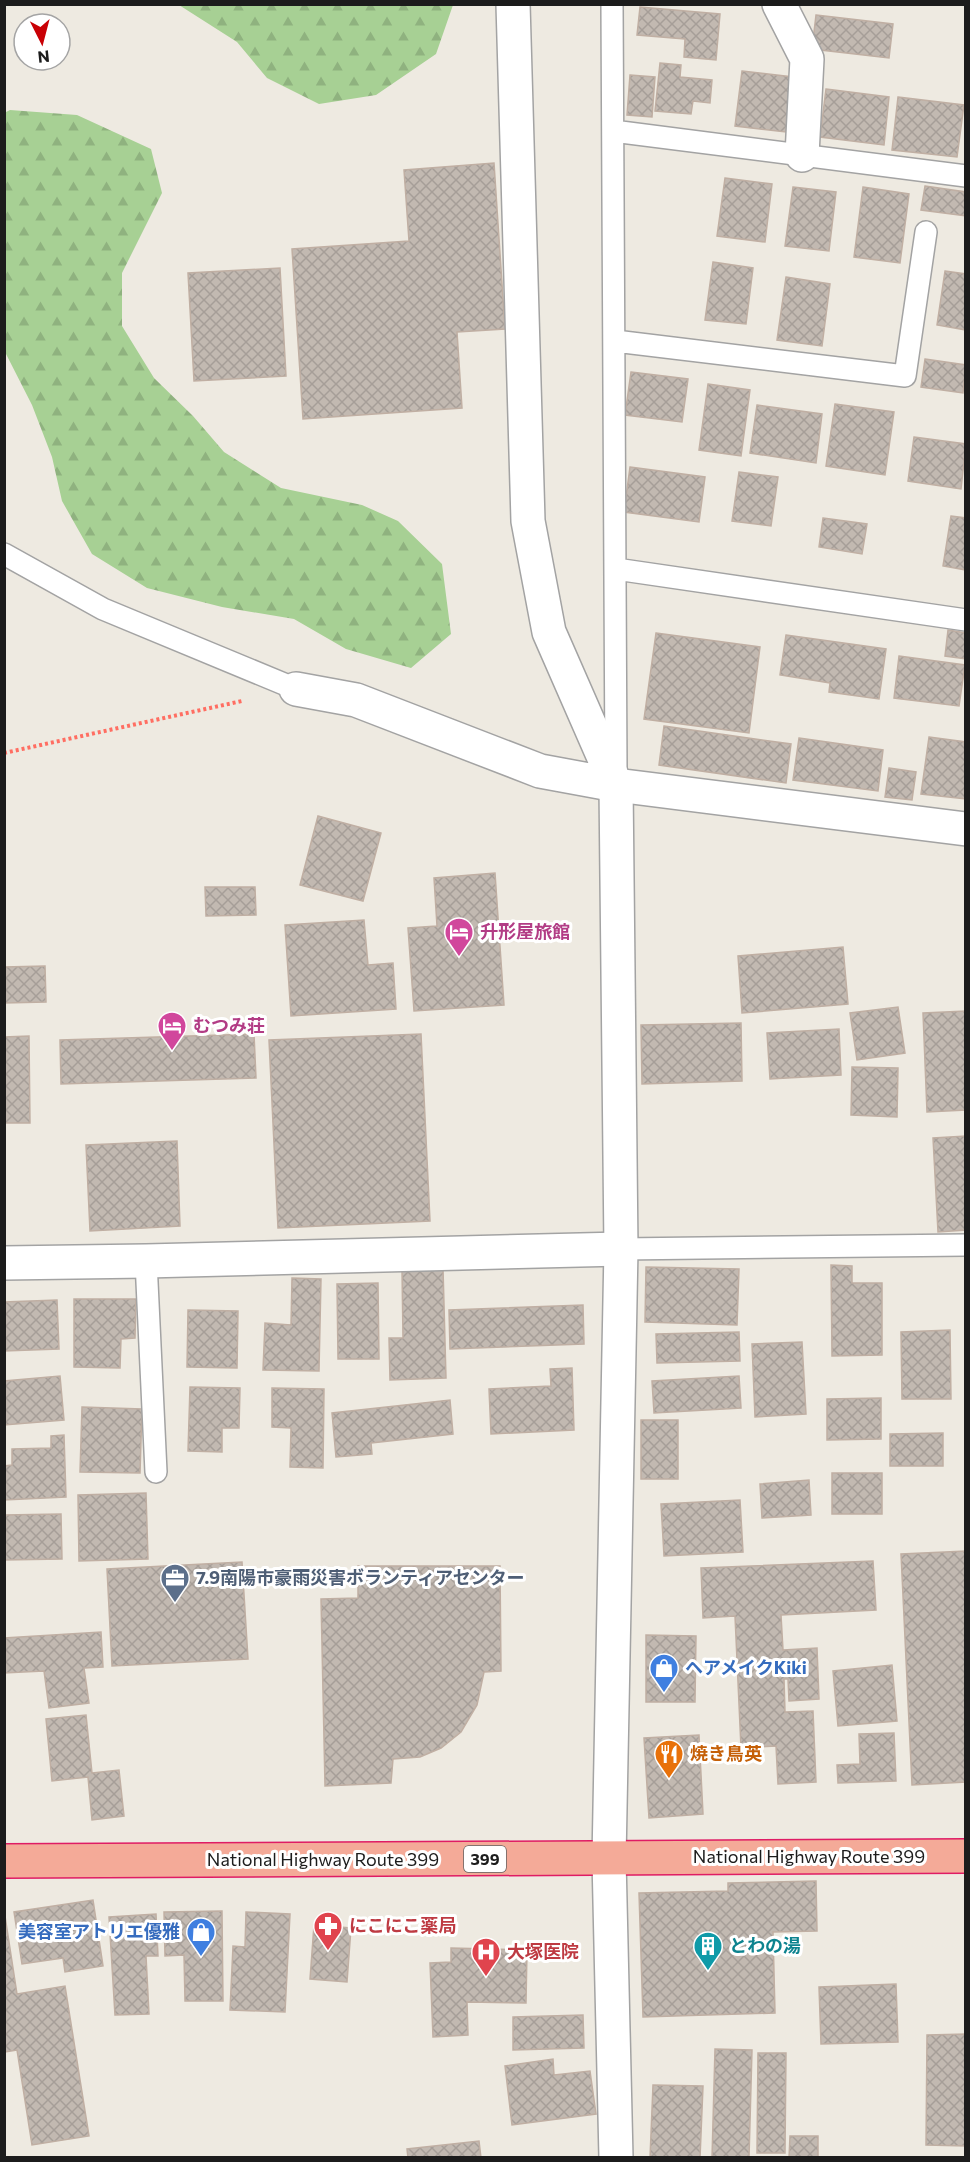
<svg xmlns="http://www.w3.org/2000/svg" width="970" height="2162" font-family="Commissioner,'Noto Sans JP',sans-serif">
  <defs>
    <pattern id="forest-firs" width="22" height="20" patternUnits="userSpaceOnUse" patternTransform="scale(1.5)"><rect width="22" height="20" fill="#a7d094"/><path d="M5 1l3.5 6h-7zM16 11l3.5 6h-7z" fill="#8fb27f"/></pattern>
    <pattern id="building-cross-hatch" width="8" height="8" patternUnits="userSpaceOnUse" patternTransform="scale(1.5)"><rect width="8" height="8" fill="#c2b9b1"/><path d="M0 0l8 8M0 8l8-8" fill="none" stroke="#a69e98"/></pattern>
  </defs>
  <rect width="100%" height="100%" fill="#eeeae1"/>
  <!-- forest -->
  <path fill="url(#forest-firs)" d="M179,5h274l-17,49 -60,41 -57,9 -52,-26 -30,-36z
    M10,110l67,5 74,34 11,44 -40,80v53l32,52 39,38 31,36 57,36 81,17 36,16 44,43 9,70 -40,34 -65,-19 -52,-30 -72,-12 -75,-19 -55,-34 -30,-53 -10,-44 -20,-52 -27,-53 -1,-239z"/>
  <!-- building -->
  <path fill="url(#building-cross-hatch)" stroke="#c0afa3" stroke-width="1.5" d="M640,7l80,7 -4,46 -32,-3 1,-18 -48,-4z
    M816,15l77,9 -4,34 -77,-9z
    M660,63l21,2 -1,12 32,3 -2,23 -17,-2 -2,13 -36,-3z
    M742,71l51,6 -7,55 -51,-6z
    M630,75l25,2 -3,40 -25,-2z
    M826,89l63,8 -5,48 -64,-8z
    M898,97l66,8 -7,52 -65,-7z
    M494,163l11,166 -48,3 5,76 -159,11 -11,-170 117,-8 -5,-71z
    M725,178l47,6 -7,58 -48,-6z
    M925,186l41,6v24l-45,-6z
    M793,187l43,5 -7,59 -44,-5z
    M863,187l46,7 -9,69 -46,-6z
    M713,262l40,6 -7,56 -41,-4z
    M280,268l6,108 -92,5 -6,-108z
    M945,271l21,3v56l-29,-5z
    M786,277l44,7 -8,62 -45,-6z
    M925,359l41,6 -3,28 -42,-6z
    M631,372l57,7 -6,43 -57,-7z
    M708,384l42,6 -9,66 -42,-6z
    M835,404l59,8 -9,63 -59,-9z
    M757,405l65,9 -6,49 -66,-10z
    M914,437l52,7 -5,45 -53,-8z
    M630,467l75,10 -6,45 -75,-10z
    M739,472l39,5 -7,49 -39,-5z
    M951,516l15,2v52l-23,-4z
    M823,518l44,6 -5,30 -43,-7z
    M948,630l18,3v26l-21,-3z
    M656,633l104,14 -11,86 -105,-14z
    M786,635l100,14 -7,50 -50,-7 1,-9 -50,-8z
    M899,656l66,9 -6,41 -65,-8z
    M664,726l127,18 -5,39 -127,-18z
    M929,737l37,5v57l-45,-5z
    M799,738l84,12 -5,41 -85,-11z
    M889,768l27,4 -4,28 -27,-3z
    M318,816l63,17 -18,68 -63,-16z
    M495,873l9,132 -90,6 -6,-83 29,-2 -3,-48z
    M205,887h50l1,28 -50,1z
    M364,920l4,45 25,-2 3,46 -105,7 -6,-91z
    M843,947l5,57 -106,9 -4,-57z
    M45,966l1,36 -42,1v-36z
    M898,1007l7,46 -48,7 -7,-47z
    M966,1011v99l-39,2 -4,-99z
    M741,1023l1,58 -100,3 -1,-59z
    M839,1029l2,46 -71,4 -3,-46z
    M254,1034l2,44 -195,6 -1,-44z
    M421,1034l9,187 -152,7 -9,-188z
    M29,1036l1,87h-26v-86z
    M852,1067l46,1 -1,49 -46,-2z
    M966,1136v94l-28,2 -5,-94z
    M177,1141l3,85 -90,5 -4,-86z
    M831,1265l21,1v17h30v72l-50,1z
    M646,1267l93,2 -2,56 -92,-3z
    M443,1268l3,110 -56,2 -1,-42h14l-1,-68z
    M292,1278l29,1 -2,92 -56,-1 2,-47 26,2z
    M378,1283l1,76h-41l-1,-75z
    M74,1299h62l-1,39 -14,1 -1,29 -46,-1z
    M57,1300l2,49 -55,2v-49z
    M583,1305l1,39 -134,5 -1,-39z
    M188,1310l50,1 -1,57 -50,-1z
    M950,1330l1,69h-49l-1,-67z
    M739,1332l1,29 -83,2 -1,-29z
    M802,1342l4,72 -51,3 -3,-73z
    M572,1368l2,62 -83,4 -2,-45 62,-3 -1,-17z
    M60,1376l4,44 -60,5v-44z
    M739,1376l2,32 -87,5 -2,-32z
    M190,1387l50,1 -1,40h-17v24l-34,-1z
    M272,1388l52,1 -1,79 -33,-1 1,-39 -19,-1z
    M881,1398v41l-54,1v-41z
    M450,1400l3,34 -82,9 1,11 -36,3 -4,-44z
    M82,1407l60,2 -2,64 -60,-1z
    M641,1420h37v59h-37z
    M943,1433v33h-53v-32z
    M64,1435l2,62 -62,3v-34l8,-1v-16l39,-1v-12z
    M832,1473h50v41h-50z
    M809,1480l2,35 -49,3 -2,-34z
    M146,1493l2,66 -69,2 -1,-66z
    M740,1500l3,52 -79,4 -3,-52z
    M61,1514l1,45 -58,1v-45z
    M966,1551v231l-54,3 -11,-231z
    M873,1561l3,49 -95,5 2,35 34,-2 2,51 -30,2 -1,-22h-4l1,33 28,-1 3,71 -38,2 -2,-38 -35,2 -6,-132 -32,2 -2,-50z
    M242,1562l6,97 -136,7 -5,-97z
    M358,1566h142l1,105 -17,1 -7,33 -16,27 -20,16 -21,9 -27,2 -2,24 -66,3 -4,-187 37,-1z
    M101,1632l2,35 -19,1 5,35 -40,5 -5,-37 -40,2v-35z
    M646,1635l50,1 -1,66h-49z
    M892,1665l5,56 -59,5 -5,-55z
    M86,1715l6,58 27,-3 5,46 -32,4 -4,-43 -36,4 -6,-62z
    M894,1733l2,48 -58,2 -1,-18 23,-1 -1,-30z
    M699,1735l4,79 -54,4 -5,-80z
    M816,1881l1,50 -44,1 2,81 -132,4 -4,-124 89,-2v-8z
    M93,1900l10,66 -38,6 -2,-14 -41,6 -8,-52z
    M222,1911l1,90h-38l-1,-46 -19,1 -1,-44z
    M246,1912l44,2 -5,98 -55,-2 3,-64 12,1z
    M156,1914l2,42h-12l3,58 -34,1 -6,-98z
    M5,1916l12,78 48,-8 24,150 -57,9 -15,-95 -13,2z
    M314,1925l37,3 -4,54 -37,-3z
    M451,1948l76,2 -1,53 -59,-1 1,33 -35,2 -3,-74 21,-1z
    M896,1984l2,58 -77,2 -2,-57z
    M583,2015l1,33 -71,2v-33z
    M966,2034v112l-40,-1 1,-110z
    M715,2049l37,1 -3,108h-37z
    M758,2053h28l-1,100h-28z
    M553,2059l1,16 36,-4 6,43 -84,11 -7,-59z
    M653,2085l50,1 -3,72h-50z
    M790,2136h28v22h-29z
    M479,2141l2,17h-73l-1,-9z"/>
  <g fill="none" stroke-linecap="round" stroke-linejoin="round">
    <!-- service casing -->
    <g stroke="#a3a3a3" stroke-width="24">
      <path id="service" d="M612,4l4,768
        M613,131l353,45
        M615,341l290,35 21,-144
        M4,554l99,55 193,80
        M616,569l350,51
        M621,1249l345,-4
        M146,1261l10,211"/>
    </g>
    <!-- minor casing -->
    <g stroke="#a3a3a3" stroke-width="36">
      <path id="minor" d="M513,4l15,517 21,111 67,153
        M779,4l28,55 -5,96
        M296,689l60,11 184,71 76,14 350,44
        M4,1263l142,-2 475,-12
        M609,1859l7,299"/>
    </g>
    <!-- tertiary casing -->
    <g stroke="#a3a3a3" stroke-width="36">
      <path id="tertiary" d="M609,1859l12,-610 -5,-464"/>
    </g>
    <!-- trunk casing -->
    <g stroke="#df1c64" stroke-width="36">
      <path id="trunk" d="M4,1861l962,-5"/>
    </g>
    <!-- path -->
    <path stroke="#ff6e62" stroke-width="4" stroke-dasharray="3 3" stroke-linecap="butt" d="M4,753l238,-52"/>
    <!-- service -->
    <use href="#service" stroke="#fff" stroke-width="21"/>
    <!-- minor -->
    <use href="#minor" stroke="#fff" stroke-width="33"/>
    <!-- tertiary -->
    <use href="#tertiary" stroke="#fff" stroke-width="33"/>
    <!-- trunk -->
    <use href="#trunk" stroke="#f4aa98" stroke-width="33"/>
  </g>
  <!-- icons -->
  <defs>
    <g id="hotel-pin" transform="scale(1.5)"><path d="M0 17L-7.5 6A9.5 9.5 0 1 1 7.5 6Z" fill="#d1479c" stroke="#fff"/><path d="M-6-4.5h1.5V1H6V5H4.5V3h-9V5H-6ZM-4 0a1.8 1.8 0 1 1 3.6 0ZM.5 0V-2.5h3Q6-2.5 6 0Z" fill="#fff"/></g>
    <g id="office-pin" transform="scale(1.5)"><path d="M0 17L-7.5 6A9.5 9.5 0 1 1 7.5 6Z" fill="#5c6f8a" stroke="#fff"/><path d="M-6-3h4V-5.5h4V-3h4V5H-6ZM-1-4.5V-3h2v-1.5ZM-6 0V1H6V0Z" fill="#fff"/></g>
    <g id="shop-pin" transform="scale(1.5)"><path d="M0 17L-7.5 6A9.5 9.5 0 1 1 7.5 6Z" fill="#3f7fe0" stroke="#fff"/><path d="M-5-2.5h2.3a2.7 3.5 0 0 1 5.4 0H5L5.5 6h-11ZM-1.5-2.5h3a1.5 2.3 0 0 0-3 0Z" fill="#fff"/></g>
    <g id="restaurant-pin" transform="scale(1.5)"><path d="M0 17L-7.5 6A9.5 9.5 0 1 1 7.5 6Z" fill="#e8710a" stroke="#fff"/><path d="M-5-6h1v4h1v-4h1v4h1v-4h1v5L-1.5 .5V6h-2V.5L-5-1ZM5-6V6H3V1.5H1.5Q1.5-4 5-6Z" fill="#fff"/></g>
    <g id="pharmacy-pin" transform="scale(1.5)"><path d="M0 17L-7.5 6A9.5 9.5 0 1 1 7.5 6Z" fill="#e0444e" stroke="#fff"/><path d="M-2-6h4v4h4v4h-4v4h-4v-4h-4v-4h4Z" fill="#fff"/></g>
    <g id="building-pin" transform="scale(1.5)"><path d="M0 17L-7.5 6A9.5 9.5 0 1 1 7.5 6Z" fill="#0f9aa8" stroke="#fff"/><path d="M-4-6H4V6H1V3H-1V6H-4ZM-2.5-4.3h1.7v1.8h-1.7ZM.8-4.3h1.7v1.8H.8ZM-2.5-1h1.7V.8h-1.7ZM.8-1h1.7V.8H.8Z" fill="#fff"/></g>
    <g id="hospital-pin" transform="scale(1.5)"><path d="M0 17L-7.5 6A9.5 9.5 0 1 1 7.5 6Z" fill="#e0444e" stroke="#fff"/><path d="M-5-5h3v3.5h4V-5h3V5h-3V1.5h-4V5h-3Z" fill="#fff"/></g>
  </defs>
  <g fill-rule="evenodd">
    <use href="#hotel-pin" x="459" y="932"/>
    <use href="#hotel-pin" x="172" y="1026"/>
    <use href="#office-pin" x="175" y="1578"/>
    <use href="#shop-pin" x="664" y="1668"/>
    <use href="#restaurant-pin" x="669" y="1754"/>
    <use href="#pharmacy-pin" x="328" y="1926"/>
    <use href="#shop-pin" x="201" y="1932"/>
    <use href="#building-pin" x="708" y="1946"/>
    <use href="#hospital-pin" x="486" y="1952"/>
  </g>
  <g text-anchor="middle" stroke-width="6" stroke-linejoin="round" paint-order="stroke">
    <!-- shield labels -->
    <rect fill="#fff" stroke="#606060" stroke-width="1.5" x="464" y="1846" width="42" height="26" rx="4.5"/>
    <g font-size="16" font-weight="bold" fill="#1c1c1c">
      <text x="485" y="1865">399</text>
    </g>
    <!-- hotel labels -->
    <g font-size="18" font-weight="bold" fill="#b23c85" stroke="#fff" text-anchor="start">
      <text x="480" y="938">升形屋旅館</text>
      <text x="193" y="1032">むつみ荘</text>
    </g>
    <!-- service labels -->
    <g font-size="18" font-weight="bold" fill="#4e5e75" stroke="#fff" text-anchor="start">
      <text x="196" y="1584">7.9南陽市豪雨災害ボランティアセンター</text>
    </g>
    <!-- shop labels -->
    <g font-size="18" font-weight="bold" fill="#366cbe" stroke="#fff" text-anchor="start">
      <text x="685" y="1674">ヘアメイクKiki</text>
      <text x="180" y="1938" text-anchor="end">美容室アトリエ優雅</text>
    </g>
    <!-- food labels -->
    <g font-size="18" font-weight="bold" fill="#c56008" stroke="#fff" text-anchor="start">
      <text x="690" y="1760">焼き鳥英</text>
    </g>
    <!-- street labels -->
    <g font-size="18" fill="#1c1c1c" stroke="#fff">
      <text x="809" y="1863">National Highway Route 399</text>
      <text x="323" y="1866">National Highway Route 399</text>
    </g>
    <!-- health labels -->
    <g font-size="18" font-weight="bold" fill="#be3a42" stroke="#fff" text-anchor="start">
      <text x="349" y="1932">にこにこ薬局</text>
      <text x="507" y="1958">大塚医院</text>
    </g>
    <!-- culture labels -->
    <g font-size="18" font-weight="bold" fill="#0d838f" stroke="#fff" text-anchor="start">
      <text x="729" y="1952">とわの湯</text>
    </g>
  </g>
  <!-- border -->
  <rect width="970" height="2162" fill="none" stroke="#1c1c1c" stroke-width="12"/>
  <!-- north arrow -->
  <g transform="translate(42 42) rotate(174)"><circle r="28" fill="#ffffff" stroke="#a4a4a4" stroke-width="1.5"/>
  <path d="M0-4.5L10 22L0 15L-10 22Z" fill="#c90005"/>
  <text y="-9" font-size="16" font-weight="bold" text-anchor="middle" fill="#1c1c1c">N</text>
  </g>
</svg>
